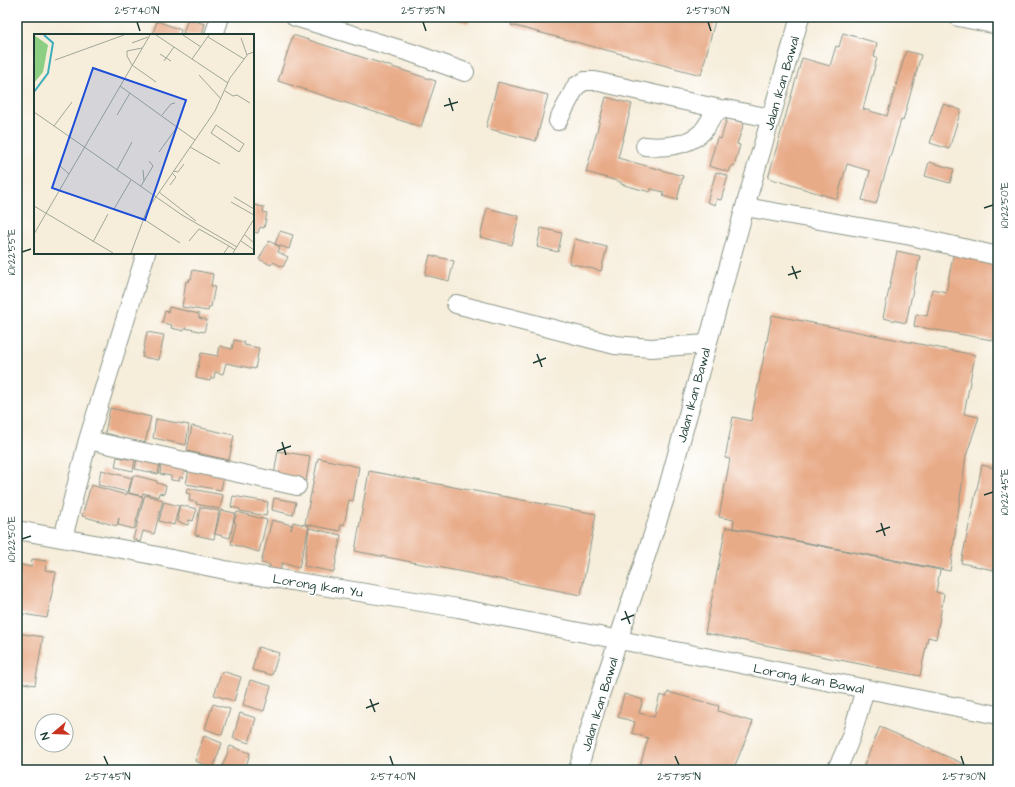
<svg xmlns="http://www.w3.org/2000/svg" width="1015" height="787" font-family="'Architects Daughter',sans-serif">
  <rect width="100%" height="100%" fill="#fff"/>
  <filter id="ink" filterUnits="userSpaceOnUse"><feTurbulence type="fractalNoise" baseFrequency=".025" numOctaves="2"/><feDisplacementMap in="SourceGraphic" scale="8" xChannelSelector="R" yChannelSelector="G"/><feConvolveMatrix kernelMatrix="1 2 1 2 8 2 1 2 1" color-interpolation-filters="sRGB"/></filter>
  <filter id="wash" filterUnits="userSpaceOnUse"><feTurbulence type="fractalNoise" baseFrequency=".012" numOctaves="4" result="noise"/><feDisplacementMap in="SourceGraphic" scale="16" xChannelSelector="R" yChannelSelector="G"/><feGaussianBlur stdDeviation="0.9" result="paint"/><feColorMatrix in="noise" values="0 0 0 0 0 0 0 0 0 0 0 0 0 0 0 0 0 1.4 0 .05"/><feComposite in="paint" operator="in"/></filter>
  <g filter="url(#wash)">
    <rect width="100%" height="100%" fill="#f6edda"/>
    <g id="blocks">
      <!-- building -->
      <path fill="#e8ab88" d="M448,17h22l-2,6z
        M513,17h203l-15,58 -190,-50z
        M188,19l17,5 -3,11h-12l-7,-2z
        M157,21l24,9 -1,5h-24v-1l-3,-1z
        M843,33l34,10 -3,14 3,1 -14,51 24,7 19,-65 15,4 -18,66 -2,-1 -25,84 -14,-4 8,-29 -23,-7 -10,35 -69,-21 34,-120 28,8 6,-20 3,1z
        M293,35l143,46 -15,46 -143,-46z
        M498,82l50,13 -12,46 -50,-13z
        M606,97l26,7 -14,54 65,18 -6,24 -14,-4 1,-4 -13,-3 -1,3 -29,-8v-2l-35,-10z
        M943,104l18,6 -12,39 -19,-6z
        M727,118l17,5 -7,21 3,1 -6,21 -2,-1 -3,7 -20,-6 8,-28 4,1z
        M929,162l25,7 -4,14 -25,-7z
        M716,172l12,4 -7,24 -4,-1 -2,6 -8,-3z
        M254,205l10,2 -1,5 4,1 -3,15 -4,-1 -2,6 -5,-1z
        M487,208l32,8 -7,29 -32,-8z
        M541,228l21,5 -4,19 -21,-5z
        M280,231l13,4 -4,14 -14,-5z
        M575,239l32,8 -6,24 -32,-8z
        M269,241l11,6 -2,5 10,5 -5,10 -10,-5 -2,3 -12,-6z
        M897,251l23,5 -14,67 -23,-5z
        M954,251l44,8v82l-84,-15 2,-12 11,2 5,-27 14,3z
        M430,255l24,6 -5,20 -24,-6z
        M193,270l20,4 -2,12h4l-4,21h-2l-1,4 -26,-4 4,-26 2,1 1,-3h2z
        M169,307l30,7v4l8,2 -3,12 -19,-4 -1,3 -13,-3 1,-3 -10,-2 3,-12 3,1z
        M772,315l203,40 -11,59 15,3 -13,39 -16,115 -217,-43 1,-8 -15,-3 11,-58 -5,-1 8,-41 18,4z
        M147,332l17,3 -5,25 -17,-3z
        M234,340l10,2v3l15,3 -4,21 -29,-6 -3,11 -8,-2 -1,6h-3l-1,3 -14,-3 5,-25 17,3 2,-10 12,3z
        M110,408l41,9 -6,26 -28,-6v-1l-12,-3z
        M156,419l33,6 -3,20 -33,-7z
        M192,426l42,9 -5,25 -42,-9z
        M278,451l32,5 -4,25 -32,-6z
        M138,454l23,4 -3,16 -23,-5z
        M117,457l18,3 -2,11 -18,-4z
        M162,458l24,3 -3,17 -3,-1 -1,4 -8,-1v-4l-11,-2z
        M318,458l41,9 -6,34 -4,-1 -5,25 -3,-1 -1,7 -35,-7z
        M190,464l35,7 -4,19 -35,-6z
        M982,465l16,4v102l-37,-8z
        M101,470l31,8 -4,14 -30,-7z
        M369,471l227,43 -15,81 -226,-44z
        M133,475l24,6v2l9,3 -2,8 -5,-1 -1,4 -15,-4 -1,3 -13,-3z
        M91,485l35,10 1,-2 16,4 -9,32 -16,-4 1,-7 -2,8 -35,-10z
        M187,488l36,7 -3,14 -24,-5 1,-2 -8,-1 1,-7 -4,-1z
        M145,495l18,5 -9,34 -11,-3 -3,11 -7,-3z
        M233,496l35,6 -2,14 -26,-5v-2l-9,-2z
        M274,498l22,4 -3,13 -21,-5z
        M164,502l15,4 -5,19 -15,-4z
        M180,505l17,4 -4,12 -4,-1 -1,5 -10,-3 1,-5h-2z
        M200,507l19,4 -5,28 -19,-4z
        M221,510l14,3 -5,25 -15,-4z
        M237,512l30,8 -8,32 -28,-8 5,-21 -2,-1z
        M272,520l20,5 -1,5 2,-8 16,4 -10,42 -17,-5 -2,8 -11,-3 1,-3 -9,-2z
        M726,527l214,43 -4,22 8,2 -8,45 -8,-2 -8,39 -215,-43z
        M309,528l32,7 -7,37 -30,-6z
        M32,559l15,2 -2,9 11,2 -9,46 -30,-5v-49l14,3z
        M17,633l26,4 -8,48 -18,-3z
        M258,647l21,6 -7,22 -20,-5z
        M222,671l19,6 -7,24 -20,-6z
        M250,680l21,6 -7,25 -21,-6z
        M668,692l51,14 -1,5 35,11 -20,48h-94l9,-32 -16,-5 3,-11 -17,-5 6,-23 19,6 -4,13 15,4 6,-22 6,2z
        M213,704l17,5 -8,26 -17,-6z
        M240,713l16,5 -7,25 -16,-5z
        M880,727l84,37 -3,6h-99z
        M204,736l18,7 -9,25 -18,-7z
        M230,746l20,7 -5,17h-15l-8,-3z"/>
    </g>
  </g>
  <g filter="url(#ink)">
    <use href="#blocks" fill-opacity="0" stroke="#8a9587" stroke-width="1"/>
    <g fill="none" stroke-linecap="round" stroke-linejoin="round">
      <!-- minor casing -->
      <g stroke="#8a9587" stroke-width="20">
        <path id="minor" d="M295,17l117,36 53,19
          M958,17l40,8
          M214,35l6,-18
          M558,121l18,-35 9,-5h10l125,28
          M645,146c18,2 42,0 56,-13 10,-9 9,-22 25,-24l44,9
          M745,207l166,29 87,20
          M456,304l159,41 36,3 56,-4
          M88,440l209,46
          M17,530l116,21 97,20 228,37 540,107
          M63,538l25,-98 58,-187
          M578,770l19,-66 68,-206 80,-291 55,-190
          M836,770c14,-25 21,-53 29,-81"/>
      </g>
      <!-- minor -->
      <use href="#minor" stroke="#fff" stroke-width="18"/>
    </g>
  </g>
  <!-- ticks -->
  <path fill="none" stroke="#1f3d34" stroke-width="1.5" d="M137,22l3,9M423,22l3,9M708,22l3,9M449,98l4,13M444,106l14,-4M984,208l9,-3M22,252l9,-3M792,266l5,13M788,275l13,-4M537,354l5,13M533,363l13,-5M282,442l4,13M277,451l14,-5M984,495l9,-3M881,523l4,13M876,532l14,-5M22,539l9,-3M625,611l5,13M621,620l13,-5M370,699l5,13M366,708l13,-5M104,756l4,9M390,756l3,9M675,756l4,9M961,756l3,9"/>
  <g text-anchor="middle" stroke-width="3.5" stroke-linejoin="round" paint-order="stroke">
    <!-- street labels -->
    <g font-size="13" fill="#1f3d34" stroke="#fff">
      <text transform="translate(781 83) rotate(-74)" y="5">Jalan Ikan Bawal</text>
      <text transform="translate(693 395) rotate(-75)" y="5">Jalan Ikan Bawal</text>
      <text transform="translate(318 585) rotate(9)" y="5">Lorong Ikan Yu</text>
      <text transform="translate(809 678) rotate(11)" y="5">Lorong Ikan Bawal</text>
      <text transform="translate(599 704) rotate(-73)" y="5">Jalan Ikan Bawal</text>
    </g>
  </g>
  <!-- overview -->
  <g transform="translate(34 34)">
    <rect width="220" height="220" fill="#f6edda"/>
    <path d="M0,1l14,10 -5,27 -9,11z" fill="#8dce85"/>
    <path fill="none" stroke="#3eadbb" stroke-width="2" d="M0,58l14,-19 5,-30 -9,-8"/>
    <path fill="none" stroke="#a0a798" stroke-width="1" d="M122,1l72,48M149,1l18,12M174,3l36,22M207,4l6,17M98,9l16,-6M108,14l-15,3v5l5,9 24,17M126,20l11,7M158,25l17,-24M21,26l69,-25M130,27l10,-14M165,41l22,24M86,52l75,54M191,57l8,5 4,-1 13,8M0,78l148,103 55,32M83,81l13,-22M128,81l9,-11 4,-1M182,91l28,19 -5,8 -28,-19zM20,92l18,-24M156,113l30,17M125,118l18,-25M28,124l-2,8 9,8M83,136l15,-28M139,137l5,1 6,-8M110,147l9,-15 -4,-5M136,151l6,-8 -4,-4M107,152l3,-5 -1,-11M125,158l37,29M200,163l20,12M197,168l23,13M0,172l79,47M80,175l17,-29M108,184l38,25M0,200l116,-199M211,201l9,8M155,207l10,-12 30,17M207,207l13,9M59,208l15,-28M97,219l16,-43 68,-99 15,-33 18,-24 6,-2M190,219l5,-7 6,4M199,219l21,-34"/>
    <path fill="#1d4ed8" fill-opacity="0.15" stroke="#1d4ed8" stroke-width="2" d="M59,34l93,32 -41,120 -93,-32z"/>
    <rect width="220" height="220" fill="none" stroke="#1f3d34" stroke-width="2"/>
  </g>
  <!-- margin -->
  <rect width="1015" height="787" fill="none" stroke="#fff" stroke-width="44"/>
  <!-- north arrow -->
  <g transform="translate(54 733) rotate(251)"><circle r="19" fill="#ffffff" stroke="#a5b1ae"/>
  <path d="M0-3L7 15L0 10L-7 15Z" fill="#c8321e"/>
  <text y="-6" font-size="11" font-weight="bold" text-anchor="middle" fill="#1f3d34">N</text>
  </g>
  <rect x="22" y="22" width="971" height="743" fill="none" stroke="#1f3d34" stroke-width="1.5"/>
  <g font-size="10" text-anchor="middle" fill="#1f3d34">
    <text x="137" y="14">2°57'40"N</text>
    <text x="423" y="14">2°57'35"N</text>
    <text x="708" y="14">2°57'30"N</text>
    <text transform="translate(1004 205) rotate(-90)" y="4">101°22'50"E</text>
    <text transform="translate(11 252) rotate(-90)" y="4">101°22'55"E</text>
    <text transform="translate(1004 492) rotate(-90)" y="4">101°22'45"E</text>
    <text transform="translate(11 539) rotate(-90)" y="4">101°22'50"E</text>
    <text x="108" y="780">2°57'45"N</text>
    <text x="393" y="780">2°57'40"N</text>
    <text x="679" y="780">2°57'35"N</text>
    <text x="964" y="780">2°57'30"N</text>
  </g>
</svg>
